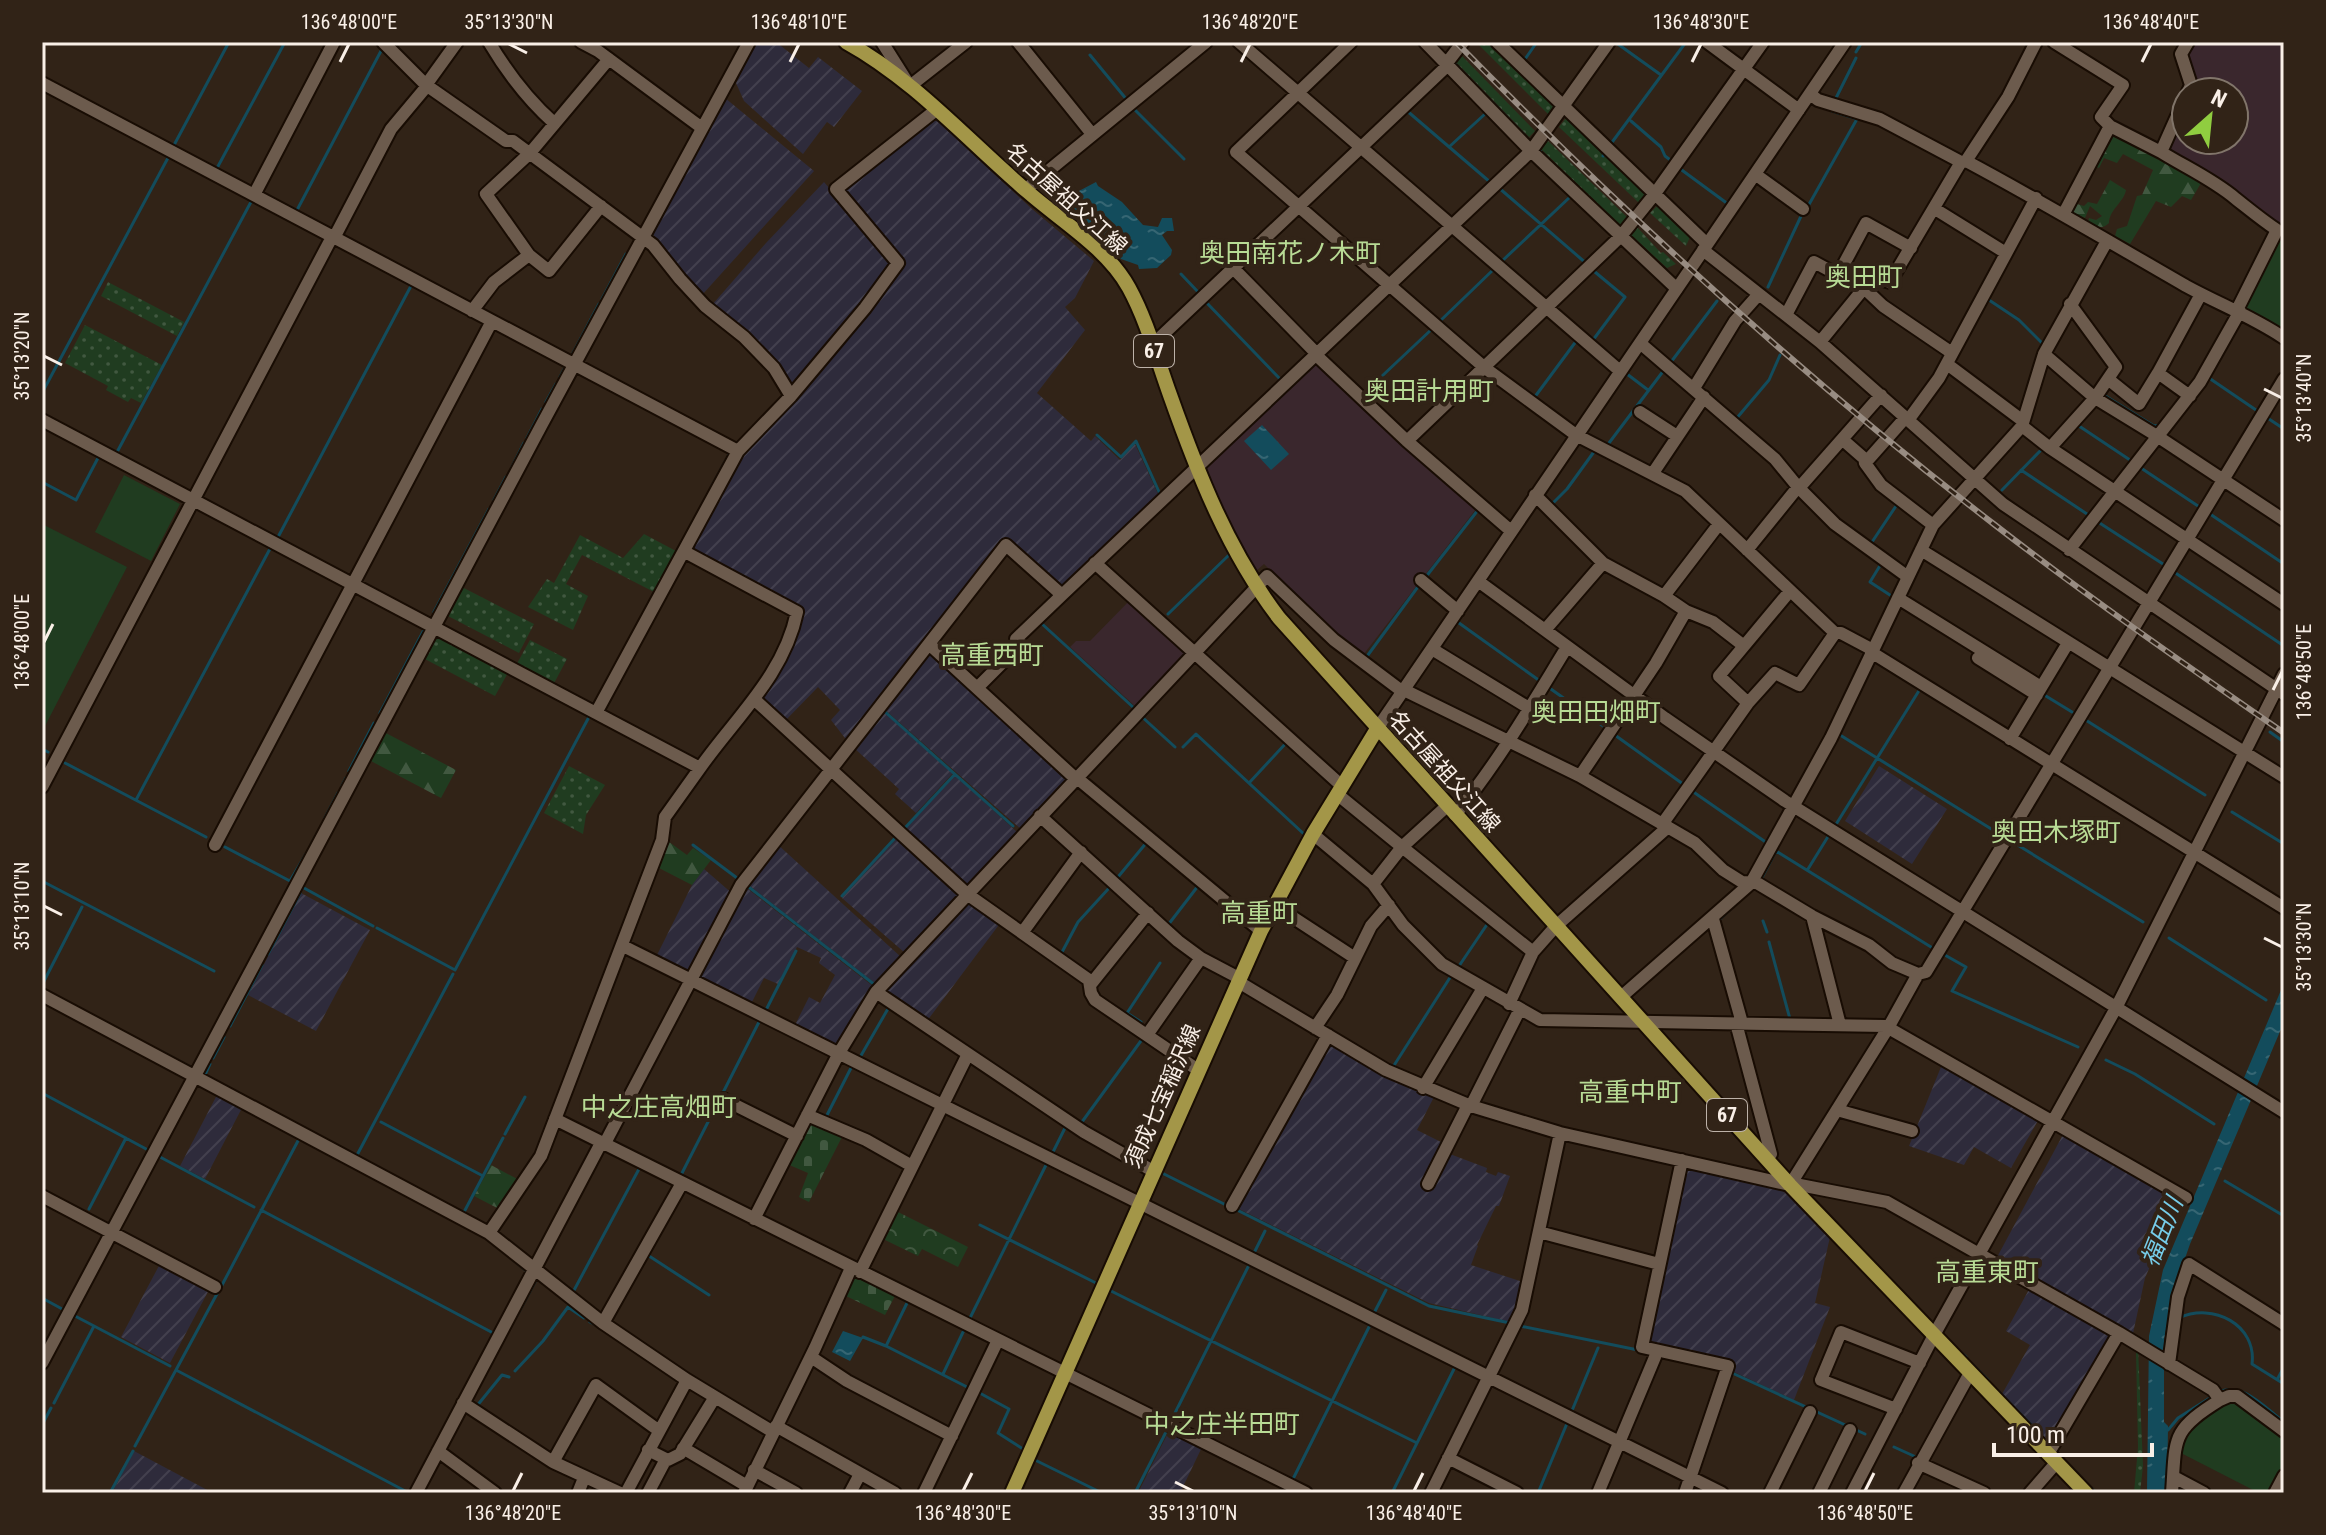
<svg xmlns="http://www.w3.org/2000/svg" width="2326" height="1535" font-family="'Roboto Condensed','Noto Sans JP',sans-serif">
  <defs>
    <pattern id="industrial-furrows" width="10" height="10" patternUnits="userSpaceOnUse" patternTransform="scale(2)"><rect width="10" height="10" fill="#2e2b3b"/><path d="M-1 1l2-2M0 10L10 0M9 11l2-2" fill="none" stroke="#43404e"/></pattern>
    <pattern id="grass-dots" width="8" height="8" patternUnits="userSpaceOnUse" patternTransform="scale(2)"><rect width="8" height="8" fill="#203c20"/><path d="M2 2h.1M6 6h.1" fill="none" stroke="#415840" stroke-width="1.8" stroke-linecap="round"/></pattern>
    <pattern id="forest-firs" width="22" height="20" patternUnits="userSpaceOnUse" patternTransform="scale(2)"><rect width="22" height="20" fill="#203c20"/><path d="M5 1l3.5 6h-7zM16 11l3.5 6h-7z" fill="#415840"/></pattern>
    <pattern id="cemetery-stones" width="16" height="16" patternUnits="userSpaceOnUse" patternTransform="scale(2)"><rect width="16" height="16" fill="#203c20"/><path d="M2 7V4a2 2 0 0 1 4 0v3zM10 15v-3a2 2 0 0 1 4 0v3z" fill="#415840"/></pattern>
    <pattern id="park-crowns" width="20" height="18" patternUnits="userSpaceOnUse" patternTransform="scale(2)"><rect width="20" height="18" fill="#203c20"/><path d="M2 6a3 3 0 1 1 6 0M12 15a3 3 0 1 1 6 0" fill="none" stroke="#415840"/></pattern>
    <pattern id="water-ripples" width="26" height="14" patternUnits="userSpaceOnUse" patternTransform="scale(2)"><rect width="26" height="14" fill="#134c5c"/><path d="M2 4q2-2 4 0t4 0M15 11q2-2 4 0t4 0" fill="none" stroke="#366673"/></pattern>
  </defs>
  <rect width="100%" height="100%" fill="#312317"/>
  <!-- industrial -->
  <path fill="url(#industrial-furrows)" d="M757,42h19l33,26 9,-11 44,34 -28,36 -7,-5 -24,32 -59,-53 -8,-18z
    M725,98l89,73 -112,124 -46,-53 -4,-12z
    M930,121h7l95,88 62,52 -19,37 -10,9 20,23 -48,63 54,48 4,-5 25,24 15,-16 24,52 -98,94 -55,-49 -158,201 -17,-22 9,-10 -22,-23 -34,35 -24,-25 30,-46 14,-41 -108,-58 -2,-7 46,-87 112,-128 51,-67 -57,-69v-8z
    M824,182l69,81 -100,124 -25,-35 -56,-47 54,-62z
    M930,648l141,129 -49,53 -139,-122z
    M882,710l71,63 -37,40 -21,-19 4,-5 -46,-42z
    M1879,766l68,43 -35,55 -67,-43z
    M955,775l63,58 -52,55 -63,-57z
    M900,835l62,57 -57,61 -63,-55z
    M776,843l125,114 -25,27 -130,-101z
    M704,869l30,26 -43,82 -36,-18 38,-76z
    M744,886l130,101 -38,61 -42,-21 15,-30 11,6 15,-28 -16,-12 2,-5 -24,-11 -19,37 -14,-6 -14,28 -52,-26z
    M301,893l69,37 -54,101 -68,-36z
    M967,900l34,22 -74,99 -46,-30z
    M1331,1041l59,35 44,21 -17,33 28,14 -3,7 45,17 -1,4 10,4 2,-4 12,4 -11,30h-3l-19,39 1,1 -7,19 55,18 -6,26 -10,13 -81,-19 -192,-95z
    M1943,1062l97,55 -29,51 -37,-21 -10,18 -55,-19z
    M218,1093l25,13 -38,73 -25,-13z
    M2065,1131l115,66 -35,81 -13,60 -137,-77z
    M1688,1168l90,19 17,13 35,37 -15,66 15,4 -36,93 -64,-30 2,-9 -85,-18 38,-174z
    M161,1262l49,26 -40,75 -49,-26z
    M2031,1286l81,47 -61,111 -49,-50 28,-49 -24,-14z
    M1170,1429l33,16 -23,48h-42z
    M134,1451l79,42h-101z"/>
  <!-- education -->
  <path fill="#3a272d" d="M2191,42h93v189l-115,-78 -2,-9 19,-41v37h48v-48h-43l-6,-36z
    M1316,362l160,147 -116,150 -96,-95 -8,7 -31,-54 -22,-48z
    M1131,599l58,52 -53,56 -66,-60 6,-6h14z"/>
  <!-- grass -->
  <path fill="url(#grass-dots)" d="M1476,42h14l67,65 -8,8z
    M1462,56l73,75 -6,6 -73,-75z
    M1567,117l36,34 -2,2 3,4 3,-2 39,39 -7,9 -80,-76z
    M1547,140l81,78 -7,8 -81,-78z
    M1657,206l33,31 -4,9 -36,-33z
    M1637,227l24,26 2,-1 13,12 -9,4 -36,-33z
    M108,282l76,40 -7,14 -76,-40z
    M85,325l77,40 -21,38 -10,-5 -3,4 -22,-12 2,-4 -43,-23z
    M644,534l32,17 -22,41 -72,-37 -16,29 22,12 -15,34 -45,-23 19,-28 7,4 26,-48 43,23z
    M462,587l72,37 -15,29 -73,-38z
    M435,635l9,2 65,34 -14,25 -72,-38z
    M530,640l37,19 -15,28 -37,-20z
    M569,766l36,19 -19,30 -3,19 -39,-21z
    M2138,1347l5,119 -3,27h-6l4,-46 -2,-95z"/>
  <!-- forest -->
  <path fill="url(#forest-firs)" d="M2114,134l87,49 -10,17 -9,-4 -11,11 -15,-6 -26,43 -15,-8 2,-7 10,-3 10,-30 5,-1 11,-25 -30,-16 -6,9 -13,-5 -5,10 -5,-2 16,-31z
    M2110,180l16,10c-2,12 -17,20 -17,33 -8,7 -12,4 -21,-1l1,-4 7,2 6,-4 -12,-10 -5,12 -13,-6 5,-8 7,2 4,-4 9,2z
    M384,732l72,38 -15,28 -72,-38z
    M665,839l22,16 6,-7 18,12 -19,25 -37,-19z
    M491,1165l30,16 -20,29 -27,-14z"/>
  <!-- cemetery -->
  <path fill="url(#cemetery-stones)" d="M810,1119l34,14 -35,69 -10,-5 9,-24 -21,-9z
    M856,1275l40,19 -11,21 -39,-19z"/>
  <!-- park -->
  <path fill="url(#park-crowns)" d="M896,1211l72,36 -10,20 -36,-18 -4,7 -35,-17z"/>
  <!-- garden -->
  <path fill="#203c20" d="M2281,239l3,2v91l-38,-22 -3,-5 32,-63 4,1z
    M124,475l56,29 -29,57 -56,-29z
    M42,524l85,43 -83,161 -2,-2z
    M2229,1400l6,1 49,36v33l-12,23h-13l-80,-41 7,-23z"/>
  <!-- water -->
  <path fill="url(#water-ripples)" d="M1096,182l2,4 24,16 21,23 15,2 4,-9h10l2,13h-7l-5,4 10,15 -1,5 -14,13 -18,1 -1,-4 -17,-6 -47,-51 3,-16z
    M1262,425l27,29 -18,16 -27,-29z
    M2284,983v39l-94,222 -18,52 -8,45v81l4,4 -1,67h-20l2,-157 14,-66z
    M843,1331l20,7 -13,23 -18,-9z"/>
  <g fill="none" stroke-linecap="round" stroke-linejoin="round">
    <!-- stream -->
    <path stroke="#134c5c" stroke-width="3" d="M1434,42l8,9
      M1615,42l46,33
      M1856,52l6,-10
      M1090,55l37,45
      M1523,62l14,-20
      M1455,64l73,75
      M1835,100l21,-42
      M1133,108l51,51
      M1406,110l84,72
      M1631,121l30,26 4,9 8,6
      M1610,145l76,-103
      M173,147l56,-105
      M1449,147l36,-33
      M1539,150l13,13
      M1603,156l1,-2
      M1679,168l49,36
      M216,170l69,-128
      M1499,188l88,76
      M1807,208l50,-89 -25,-8
      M2239,209l13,10
      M296,212l86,-163
      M1501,262l69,-65
      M1181,274l19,20
      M1768,287l34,-73
      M1986,298l33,22 25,25
      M602,299l24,-45
      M1205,301l76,79
      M1439,322l55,-53
      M1593,340l32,-43 -30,-25
      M571,357l28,-53
      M1671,362l46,-61
      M1627,374l21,16
      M560,377l6,-11
      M2209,378l47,32
      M2082,379l12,10
      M42,393l127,-237
      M1364,393l69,-65
      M2102,394l52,32 6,-1
      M1534,398l43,-58
      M546,402l10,-18
      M2266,417l18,12
      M1736,419l33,-39 11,-25
      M2076,424l57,38
      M1097,435l24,22 15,-16 24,53
      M527,438l15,-29
      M1609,443l55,-73
      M116,454l136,-254
      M2138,466l60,40
      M512,467l12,-24
      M2021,470l69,46
      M42,482l34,18 23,-44
      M711,488l19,-35
      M2002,490l41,-42
      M494,500l12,-23
      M1552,504l15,-15 29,-40
      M2210,514l74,50
      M2095,520l68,44
      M277,539l135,-255
      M1870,545l28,-42
      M1881,564l-11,18 23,15
      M2174,572l110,74
      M1425,578l53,-68
      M434,612l55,-103
      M1168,614l61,-59
      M1041,623l93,85
      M1459,623l81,58
      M1365,659l55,-75
      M1548,687l58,41
      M2041,693l31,19
      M883,710l130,116
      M380,713l45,-85
      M1141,716l34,31
      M2084,719l121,76
      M2270,732l14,10
      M1612,733l71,51
      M1840,735l161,100
      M1183,747l13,-13 109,101
      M42,749l6,3
      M65,763l141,74
      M349,771l25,-48
      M1249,783l38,-41
      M342,786l4,-8
      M1692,791l75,52
      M136,800l136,-255
      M2232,812l52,32
      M325,818l13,-25
      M1835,826l85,-137 -2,-1
      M903,830l52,-56
      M2011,841l132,81
      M311,845l8,-15
      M693,845l48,36
      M225,847l65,34 16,-27
      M1808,869l21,-34
      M1118,877l29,-35
      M1761,879l15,-28 155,96
      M42,881l172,90
      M746,885l129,100
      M304,888l69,38
      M842,896l54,-59
      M1719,920l22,-21
      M1763,921l4,11
      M1241,922l12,10
      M1168,925l30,-39
      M377,928l78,42 135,-255
      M2169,938l97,62
      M1769,942l21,77
      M268,954l32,-61
      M1061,954l17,-32 32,-35
      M1943,954l23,13 -14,24 126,56
      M1457,969l31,-46
      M1725,983l9,34
      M42,985l40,-78
      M765,1012l31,-61
      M1141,1022l-14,-9 33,-50
      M230,1026l32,-61
      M160,1051l32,17
      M213,1058l11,-21
      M859,1059l30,-52
      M2106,1060l29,14 79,50
      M1393,1067l58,-91
      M205,1075l5,-11
      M42,1093l106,57
      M825,1119l27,-53
      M381,1122l102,54
      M1079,1126l64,-88
      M505,1134l20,-37
      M1054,1155l-2,-1 15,-30
      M160,1157l94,50
      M356,1157l97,-183
      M1160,1172l68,34
      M680,1177l81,-159
      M2225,1181l59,35
      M89,1209l37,-71
      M1235,1209l194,97 81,17
      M261,1210l234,124
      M463,1214l40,-76
      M980,1225l116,58
      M646,1254l63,41
      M1253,1255l12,-24
      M510,1257l18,15
      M221,1287l79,-150
      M1109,1290l308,153
      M572,1294l67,-125
      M42,1298l22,12
      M1373,1315l13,-25
      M75,1316l95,50
      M516,1317l21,-39
      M2179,1318c34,-16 78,7 73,46l32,20
      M590,1322l8,4
      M968,1322l80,-161
      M1520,1326l118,24
      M863,1337l23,9 85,43
      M887,1344l21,-43
      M1960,1352l6,5
      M1972,1364l16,16
      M176,1370l233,123
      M515,1371l28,-30 25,-34 16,11
      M1730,1372l135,62
      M943,1374l22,-46
      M2278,1378l6,-11
      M1996,1389l44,45
      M976,1391l33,18 -11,24 25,16
      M2219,1392c23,-11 47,17 65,30
      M54,1403l40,-77
      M476,1407l26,-32 7,2
      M1571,1413l27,-65
      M1171,1421l79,-158
      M42,1425l9,-17
      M2168,1430l10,-12 35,-22
      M135,1446l83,-154
      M1894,1447l22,10
      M1035,1460l67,33
      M2068,1464l28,29
      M1292,1481l79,-158
      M110,1493l23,-42
      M1135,1493l33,-65
      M1392,1493l64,-128
      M1538,1493l30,-72"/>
    <!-- minor casing -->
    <g stroke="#180c03" stroke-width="16">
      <path id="minor" d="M383,42l43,43 80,56h7l140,104 27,34 25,27 39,31 30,31 17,28 -53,55 -142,262
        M489,42c19,32 38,57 65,81
        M581,42l17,9 104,77
        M882,42l24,38
        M1018,42l74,92
        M1239,42l381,329
        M1351,42l-115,110 249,216 91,67 109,56 150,142h6l32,17
        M1425,42l106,109 146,138
        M1497,42l210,202
        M1707,42l92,68
        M2054,42l69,43 -22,32 9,9 51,26
        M2188,42l-7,12 10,31 -3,7
        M1446,64l17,-22
        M42,83l696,368
        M426,85l31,-43
        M910,86l56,-44
        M1810,94l8,6 62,19 81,43 5,-1c75,40 147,83 220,125 33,18 67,31 98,52
        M2186,96l-25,56c24,15 53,28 75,47 14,11 26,21 41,31l-40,80
        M1966,161l42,-64 28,-55
        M1755,174l48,35
        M1025,190l181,-148
        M254,195l80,-153
        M601,206l-52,65 -20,-16 -43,-61 44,-41 79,-94
        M1935,209l71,44
        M2063,215l47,-89
        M334,238l57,-109 36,-43
        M2107,241l-63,113 51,44 62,38 127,84
        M1703,250l117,92 183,162 281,190
        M1234,269l82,84
        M1865,289l18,17 69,47
        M472,311l22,-29 35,-27
        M1786,315l28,-53 24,13 28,-52 45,25
        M1820,342l53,-65 17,5 71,-120
        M1640,343l135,116 23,28 37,37 73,53
        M1152,345l295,-279
        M1315,354l92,87 104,90
        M2044,354l-22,72 28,22 234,156
        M1947,364l76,57
        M2158,373l43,-79
        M2108,379l31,25 19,-31 32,23
        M1694,388l41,-67 24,-27
        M791,396l74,-88 33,-45 -62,-74 100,-79
        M1640,412l37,24
        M1909,419l30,-41 97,-180
        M42,420l658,348c36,-51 84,-93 97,-156l-112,-60
        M1843,440l24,21 -2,2 16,22 52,40
        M1407,441l214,-205 33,-41 109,-153
        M2050,448l45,-50 21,-31 -46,-63
        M1867,461l39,-44
        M1653,473l51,-76
        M1799,488l82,-93
        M1535,495l68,68 61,33 55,-72
        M1747,550l51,-63
        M1921,550l363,227
        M2069,550l131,-168 40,-71
        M1095,563l247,223
        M1421,580l37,31
        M1478,581l187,137 120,83 499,311
        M1898,598l143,89
        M1686,611l27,11 31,24 46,-55
        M1545,630l58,-67
        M929,644l147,135
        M1432,649l97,59
        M1871,652l413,256
        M1978,658l59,37
        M977,688l44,-44 -5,-5 46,-44
        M1404,690l176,86 115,67 28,27 19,12 15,1 55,33 57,29 23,18 26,11
        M755,700l212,194 122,86 2,13 4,7 103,70
        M1748,703l27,-30 24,12 36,-52
        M1377,729l468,-687
        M2010,739l58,-96
        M1580,776l76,-113 30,-52 -22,-15
        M1077,778l184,153
        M42,787l290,-550
        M1337,794l65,53 45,-41
        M1455,815c43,-52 77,-111 112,-168
        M1040,816l138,125 23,17 38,20
        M1663,823l85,-120 -29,-27 25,-30
        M1313,834l60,50 30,41 39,39 98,56 345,6 301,172
        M215,845l277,-524
        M1373,884l29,-37 131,105
        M1274,905l81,53
        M1812,916l28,109
        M1713,919l29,104
        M1022,933l59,-81
        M623,946l1099,547
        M1237,981l149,89 85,36 89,27 230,52h10l87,17 232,131 94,57 7,10 9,-4h8l47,35
        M1091,984l57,-71
        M876,992l208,140 69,39
        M42,995l447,238 114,90 84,57 86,52
        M1621,997l130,-114 80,-145 102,-213 89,-99
        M1509,1004l24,-52 23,-26 112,-99
        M1736,1023l35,131 -5,5
        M1315,1028l22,-33 34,-69 18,-21
        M1147,1035l54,-77
        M1423,1088l60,-100
        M723,1099l74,37
        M1471,1106l48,-95
        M1837,1110l75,21
        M807,1115l59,25 46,26
        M555,1119l751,374
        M604,1145l137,-260 265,-340 56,50 469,-444 78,-109
        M1682,1160l-40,187 86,19 -43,127
        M1428,1184l40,-79
        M1790,1185l98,-157 30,-54 8,-2 358,-593
        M42,1196l173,91
        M1232,1206l96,-171
        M754,1219l85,-166 37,-61 391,-416 67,64 69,52
        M1539,1232l120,32
        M489,1233l52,-77 121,-316 3,-23 35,-49
        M860,1272l108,-218
        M603,1323l79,-140
        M811,1357l36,24 105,55
        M42,1363l499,-937 208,-384
        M2169,1364l9,-67 11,-33 95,60
        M463,1403l90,59 67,31
        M1896,1409l-75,-29 20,-48 79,31
        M776,1426l119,67
        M683,1448l64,38
        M648,1450l20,10 12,-6 35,-57
        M438,1451l57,42
        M2048,1454l71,-121
        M1448,1458l69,35
        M553,1462l43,-77 62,45
        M1918,1463l66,30
        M754,1470l42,23
        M2174,1477l30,16
        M416,1493l185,-350
        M578,1493l6,-15
        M626,1493l61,-113
        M648,1493l18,-34
        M744,1493l71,-145 36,-80
        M850,1493l10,-19
        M924,1493l74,-153
        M1431,1493l91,-183 38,-177
        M1598,1493l57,-136
        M1770,1493l40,-81
        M1819,1493l31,-63
        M1852,1493l82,-158 182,-327 168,-334
        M1904,1493l66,-120
        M2030,1493l27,-31
        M2172,1493c4,-55 -2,-62 48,-93
        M2275,1493l9,-17"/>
    </g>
    <!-- major casing -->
    <g stroke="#180c03" stroke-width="18">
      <path id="major" d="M846,42c69,38 122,99 182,150 33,29 79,56 101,96 18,33 28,71 41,107 28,79 58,156 109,223l511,567 296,308
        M1012,1493l249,-562 52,-97 64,-105"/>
    </g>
    <!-- minor -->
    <use href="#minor" stroke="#6c5b4d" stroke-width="12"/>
    <!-- major -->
    <use href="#major" stroke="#a39648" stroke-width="14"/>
    <!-- rail casing -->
    <g stroke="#988c82" stroke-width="6">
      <path id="rail" d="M1456,42c169,173 348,336 539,483 94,73 191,140 289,208"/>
    </g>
    <!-- rail -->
    <use href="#rail" stroke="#312317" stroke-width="3" stroke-dasharray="9" stroke-linecap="butt"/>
  </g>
  <!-- ticks -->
  <path fill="none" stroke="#f9efe7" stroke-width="3" d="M509,44l18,9M340,62l9,-18M790,62l9,-18M1241,62l9,-18M1692,62l9,-18M2142,62l9,-18M44,356l18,9M2264,389l18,9M44,642l9,-18M2273,690l9,-18M44,906l18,9M2264,938l18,9M1175,1482l18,9M513,1491l9,-18M963,1491l9,-18M1414,1491l9,-18M1865,1491l9,-18"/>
  <g text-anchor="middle" stroke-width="8" stroke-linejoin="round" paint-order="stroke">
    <!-- shield labels -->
    <g fill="#312317" stroke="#bdb2a9" stroke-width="2">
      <rect x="1134" y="335" width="40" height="32" rx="6"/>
      <rect x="1707" y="1099" width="40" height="32" rx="6"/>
    </g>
    <g font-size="20" font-weight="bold" fill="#f9efe7">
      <text x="1154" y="358">67</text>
      <text x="1727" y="1122">67</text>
    </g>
    <!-- street labels -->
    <g font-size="22" fill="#f9efe7" stroke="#312317">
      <text transform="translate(1067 198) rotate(42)" y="8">名古屋祖父江線</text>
      <text transform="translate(1445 771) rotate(48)" y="8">名古屋祖父江線</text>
      <text transform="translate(1162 1096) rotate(-66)" y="8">須成七宝稲沢線</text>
    </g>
    <!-- water labels -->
    <g font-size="24" font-style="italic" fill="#76cce8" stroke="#312317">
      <text transform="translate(2162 1232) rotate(-68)" y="8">福田川</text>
    </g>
    <!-- quarter labels -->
    <g font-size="26" fill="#b8db95" stroke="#312317">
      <text x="1290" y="262">奥田南花ノ木町</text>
      <text x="1864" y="286">奥田町</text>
      <text x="1429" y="400">奥田計用町</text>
      <text x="992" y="664">高重西町</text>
      <text x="1596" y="721">奥田田畑町</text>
      <text x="2056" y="841">奥田木塚町</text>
      <text x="1259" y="922">高重町</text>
      <text x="1630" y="1101">高重中町</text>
      <text x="659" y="1116">中之庄高畑町</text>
      <text x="1987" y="1281">高重東町</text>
      <text x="1222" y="1433">中之庄半田町</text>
    </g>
  </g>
  <!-- border -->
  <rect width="2326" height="1535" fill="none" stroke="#312317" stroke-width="88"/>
  <!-- north arrow -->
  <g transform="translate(2210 116) rotate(27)"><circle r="38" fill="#312317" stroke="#81756a" stroke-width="2"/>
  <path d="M0-6L14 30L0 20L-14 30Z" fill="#90cd40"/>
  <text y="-12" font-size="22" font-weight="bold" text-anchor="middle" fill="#f9efe7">N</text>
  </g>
  <!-- scale -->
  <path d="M1994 1443v12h158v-12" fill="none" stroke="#f9efe7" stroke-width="4"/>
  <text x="2006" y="1443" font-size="24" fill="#f9efe7" stroke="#312317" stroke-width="6" paint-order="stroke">100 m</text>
  <rect x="44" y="44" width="2238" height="1447" fill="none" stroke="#f9efe7" stroke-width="3"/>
  <g font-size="20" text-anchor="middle" fill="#f9efe7">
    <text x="349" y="29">136°48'00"E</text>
    <text x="509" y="29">35°13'30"N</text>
    <text x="799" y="29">136°48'10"E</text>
    <text x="1250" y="29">136°48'20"E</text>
    <text x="1701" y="29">136°48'30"E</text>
    <text x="2151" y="29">136°48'40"E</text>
    <text transform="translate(22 356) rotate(-90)" y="7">35°13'20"N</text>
    <text transform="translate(2304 398) rotate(-90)" y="7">35°13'40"N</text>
    <text transform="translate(22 642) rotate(-90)" y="7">136°48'00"E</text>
    <text transform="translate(2304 672) rotate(-90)" y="7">136°48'50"E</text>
    <text transform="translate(22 906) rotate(-90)" y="7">35°13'10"N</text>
    <text transform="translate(2304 947) rotate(-90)" y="7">35°13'30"N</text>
    <text x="513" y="1520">136°48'20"E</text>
    <text x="963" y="1520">136°48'30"E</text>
    <text x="1193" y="1520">35°13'10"N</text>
    <text x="1414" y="1520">136°48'40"E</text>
    <text x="1865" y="1520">136°48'50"E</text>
  </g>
</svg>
